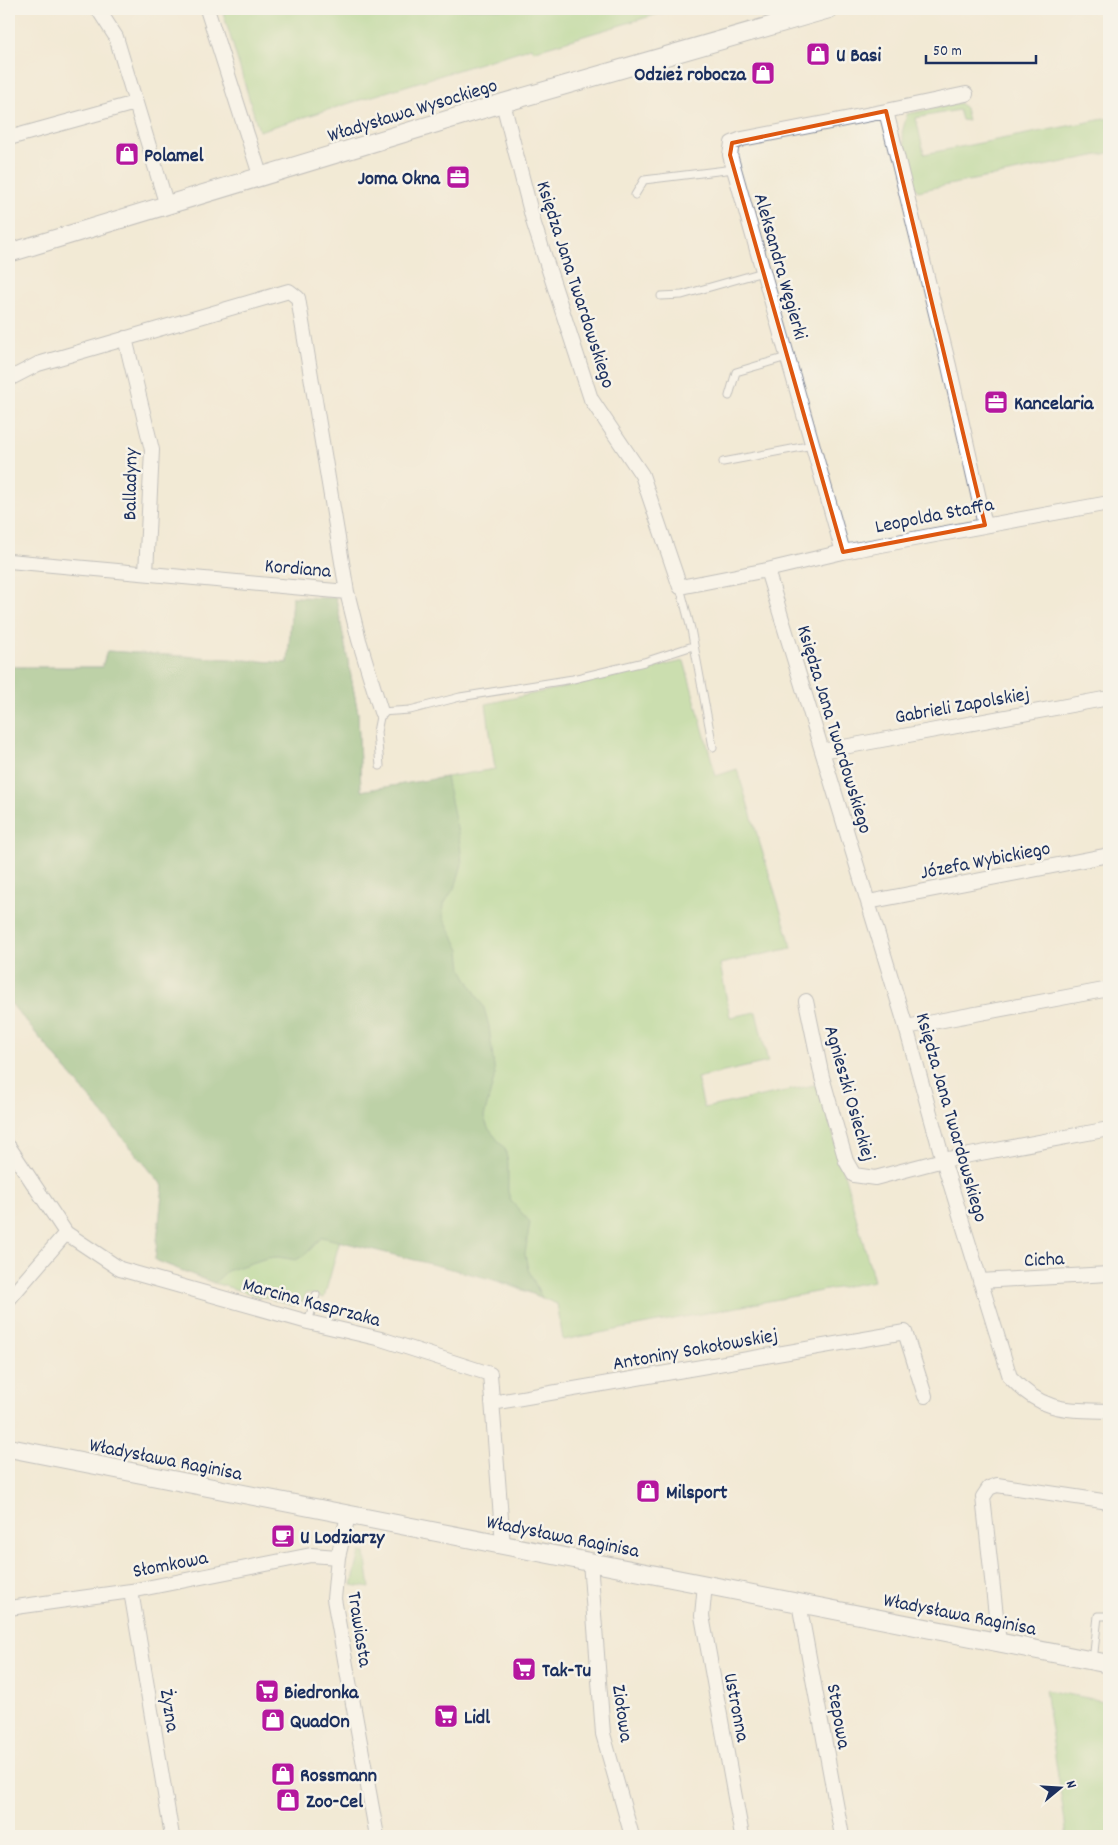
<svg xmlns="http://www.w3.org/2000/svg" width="1118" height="1845" font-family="Dekko,sans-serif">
  <rect width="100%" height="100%" fill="#f7f3e8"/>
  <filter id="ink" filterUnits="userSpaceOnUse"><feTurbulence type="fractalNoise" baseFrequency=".02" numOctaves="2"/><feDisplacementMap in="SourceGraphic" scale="10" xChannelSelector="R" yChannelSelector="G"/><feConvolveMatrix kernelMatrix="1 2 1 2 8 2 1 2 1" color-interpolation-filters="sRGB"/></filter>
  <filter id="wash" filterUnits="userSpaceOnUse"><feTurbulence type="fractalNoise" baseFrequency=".0096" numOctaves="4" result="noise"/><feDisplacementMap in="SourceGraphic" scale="20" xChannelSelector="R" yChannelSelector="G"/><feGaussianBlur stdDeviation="1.12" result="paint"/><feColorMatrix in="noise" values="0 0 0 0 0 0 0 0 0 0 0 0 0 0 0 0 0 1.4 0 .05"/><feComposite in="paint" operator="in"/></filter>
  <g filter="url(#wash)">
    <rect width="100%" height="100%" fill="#f2ead5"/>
    <!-- green -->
    <path fill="#9cd181" stroke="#5c8070" d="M222,9h453l-142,42 -2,-4 -5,2 -267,82z
      M960,103l5,5 3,13 -6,-1 -3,-10 -43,8 8,36 185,-36v35l-191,38 -4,-5 -12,-53 5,-19z
      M292,597l44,1 22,115 3,78 134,-22 -9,-65 198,-43 32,115 21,-7 55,179 -72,16 10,53 26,-5 12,50 -71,16 7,30 115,-24 55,197 -311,59 -6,-36c-69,-29 -144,-51 -217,-64l-16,58 -18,-5 -3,8 -9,5 -80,-23 -59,-23 8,-74 -154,-185v-334h93l5,-16 181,12z
      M360,1552l5,1 5,35 -18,-3z
      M1045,1690l64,12v134h-42z"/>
    <!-- forest -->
    <path fill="#7db36f" stroke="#4c7166" d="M292,597l44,1 22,115 3,78 85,-14 14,66 2,21 -6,21 -12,19 -1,12 17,34 2,19 22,39 5,18 6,49 -11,42 4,11 17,21 3,13v30l3,9 19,21 -5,32 3,15 14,29 -31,-14 -189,-47 -17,18 -9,5 -18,-3 -11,1 -40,13 -13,12 -59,-23 8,-74 -154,-185v-334h93l5,-16 181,12z"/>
  </g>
  <g filter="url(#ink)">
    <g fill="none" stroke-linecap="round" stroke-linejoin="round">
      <!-- service casing -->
      <g stroke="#868c9a" stroke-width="9">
        <path id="service" d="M635,195l9,-15 90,-11
          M661,296l21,-1 81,-23
          M729,396l7,-24 51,-15
          M723,462l90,-17
          M680,587l11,42 22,118
          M380,766l-3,-34 4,-20 29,-2 50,-13 113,-18 71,-17 49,-16
          M308,1322l8,-27
          M1093,1661l5,-45h11"/>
      </g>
      <!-- minor casing -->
      <g stroke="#868c9a" stroke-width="16">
        <path id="minor" d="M98,9l18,28 51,169
          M207,9l54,169
          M503,103l31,121 57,175 51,76 38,112 87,-17 139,457 37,133 67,217c33,35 54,33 99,34
          M886,111l80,-17
          M9,138l126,-35
          M125,338l27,112 -6,123
          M9,379l29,-15 251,-73 9,7 49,294 -338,-31
          M843,552l-113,-397 2,-12 10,-4 144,-28 63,255 36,159
          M767,570l76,-18 266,-49
          M347,592l12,48 22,72
          M822,751l287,-53
          M868,902l241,-47
          M806,1001l16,76 24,84 8,14 21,3 68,-18 166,-31
          M906,1027l203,-38
          M9,1147l57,86 54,36 188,53 73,17 109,35 13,171
          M980,1281l129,-7
          M9,1299l57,-66
          M492,1403l413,-71 20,64
          M348,1516l-10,41 -4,42 43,237
          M590,1561l13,173 29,102
          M705,1584l-3,32 40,220
          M131,1591l41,245
          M799,1603l43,233
          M9,1608l122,-17 180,-36 27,2
          M999,1643l-16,-146 6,-9 8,-3 112,17"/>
      </g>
      <!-- tertiary casing -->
      <g stroke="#868c9a" stroke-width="20">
        <path id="tertiary" d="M9,253l494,-150 326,-94
          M9,1448l1100,216"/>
      </g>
      <!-- service -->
      <use href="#service" stroke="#fff" stroke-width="7"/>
      <!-- minor -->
      <use href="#minor" stroke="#fff" stroke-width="14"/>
      <!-- tertiary -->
      <use href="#tertiary" stroke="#fff" stroke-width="18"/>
    </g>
  </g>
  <!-- marked area -->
  <path d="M0 0H1118V1845H0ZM886,111l99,414 -142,27 -113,-397 2,-12z" fill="#f2ead5" fill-opacity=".55" fill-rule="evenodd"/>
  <path fill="none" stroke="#de5710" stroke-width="4" stroke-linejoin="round" d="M886,111l99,414 -142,27 -113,-397 2,-12z"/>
  <!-- icons -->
  <defs>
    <g id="shop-square" transform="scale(1.25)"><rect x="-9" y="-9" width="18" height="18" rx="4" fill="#b5179e" stroke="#f7f3e8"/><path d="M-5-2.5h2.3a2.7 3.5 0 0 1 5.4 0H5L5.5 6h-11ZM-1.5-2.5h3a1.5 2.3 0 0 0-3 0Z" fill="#fff"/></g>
    <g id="office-square" transform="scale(1.25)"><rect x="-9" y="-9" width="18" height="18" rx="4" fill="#b5179e" stroke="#f7f3e8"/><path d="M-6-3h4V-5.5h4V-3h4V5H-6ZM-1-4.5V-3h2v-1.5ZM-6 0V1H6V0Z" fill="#fff"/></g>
    <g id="cafe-square" transform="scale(1.25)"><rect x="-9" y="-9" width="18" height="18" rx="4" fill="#b5179e" stroke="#f7f3e8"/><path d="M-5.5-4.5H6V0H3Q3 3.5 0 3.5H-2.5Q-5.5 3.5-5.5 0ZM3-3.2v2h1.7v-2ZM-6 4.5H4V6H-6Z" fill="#fff"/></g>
    <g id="supermarket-square" transform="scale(1.25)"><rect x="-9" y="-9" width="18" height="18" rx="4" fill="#b5179e" stroke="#f7f3e8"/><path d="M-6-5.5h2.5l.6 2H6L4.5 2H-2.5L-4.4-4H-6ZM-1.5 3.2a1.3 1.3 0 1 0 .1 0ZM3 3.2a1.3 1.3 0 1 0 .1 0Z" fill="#fff"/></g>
  </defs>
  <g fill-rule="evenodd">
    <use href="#shop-square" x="818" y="54"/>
    <use href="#shop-square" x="763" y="73"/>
    <use href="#shop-square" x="127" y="154"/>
    <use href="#office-square" x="458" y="177"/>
    <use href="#office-square" x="996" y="402"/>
    <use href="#shop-square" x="648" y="1491"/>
    <use href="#cafe-square" x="283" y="1536"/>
    <use href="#supermarket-square" x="524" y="1669"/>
    <use href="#supermarket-square" x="267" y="1691"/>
    <use href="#supermarket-square" x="446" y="1716"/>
    <use href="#shop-square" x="273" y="1720"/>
    <use href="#shop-square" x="283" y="1774"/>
    <use href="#shop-square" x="288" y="1800"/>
  </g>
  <g text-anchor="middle" stroke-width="5" stroke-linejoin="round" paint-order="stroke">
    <!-- poi labels -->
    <g font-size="20" font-weight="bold" fill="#1b2f5e" stroke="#f7f3e8" text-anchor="start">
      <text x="836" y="61">U Basi</text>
      <text x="746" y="80" text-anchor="end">Odzież robocza</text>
      <text x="144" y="161">Polamel</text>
      <text x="440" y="184" text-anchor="end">Joma Okna</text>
      <text x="1014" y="409">Kancelaria</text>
      <text x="666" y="1498">Milsport</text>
      <text x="300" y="1543">U Lodziarzy</text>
      <text x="542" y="1676">Tak-Tu</text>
      <text x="284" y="1698">Biedronka</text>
      <text x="464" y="1723">Lidl</text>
      <text x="290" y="1727">QuadOn</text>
      <text x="300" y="1781">Rossmann</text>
      <text x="306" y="1807">Zoo-Cel</text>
    </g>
    <!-- street labels -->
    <g font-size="20" fill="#1b2f5e" stroke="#f7f3e8">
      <text transform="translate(412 109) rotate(-17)" y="7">Władysława Wysockiego</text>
      <text transform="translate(782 266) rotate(74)" y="7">Aleksandra Węgierki</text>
      <text transform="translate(577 284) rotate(72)" y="7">Księdza Jana Twardowskiego</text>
      <text transform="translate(129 484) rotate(-89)" y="7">Balladyny</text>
      <text transform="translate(934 514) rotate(-11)" y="7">Leopolda Staffa</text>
      <text transform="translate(298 567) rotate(5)" y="7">Kordiana</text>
      <text transform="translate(962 704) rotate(-10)" y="7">Gabrieli Zapolskiej</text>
      <text transform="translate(836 729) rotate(73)" y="7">Księdza Jana Twardowskiego</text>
      <text transform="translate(985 859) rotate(-11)" y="7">Józefa Wybickiego</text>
      <text transform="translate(851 1093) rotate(74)" y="7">Agnieszki Osieckiej</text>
      <text transform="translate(953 1117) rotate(74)" y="7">Księdza Jana Twardowskiego</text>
      <text transform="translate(1044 1258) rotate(-3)" y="7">Cicha</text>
      <text transform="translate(312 1301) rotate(15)" y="7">Marcina Kasprzaka</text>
      <text transform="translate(695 1348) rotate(-10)" y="7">Antoniny Sokołowskiej</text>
      <text transform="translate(166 1458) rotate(11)" y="7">Władysława Raginisa</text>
      <text transform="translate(563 1535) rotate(11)" y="7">Władysława Raginisa</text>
      <text transform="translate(170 1563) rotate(-11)" y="7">Słomkowa</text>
      <text transform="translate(960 1613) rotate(11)" y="7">Władysława Raginisa</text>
      <text transform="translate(361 1629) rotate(81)" y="7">Trawiasta</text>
      <text transform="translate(738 1707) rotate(79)" y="7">Ustronna</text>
      <text transform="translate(171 1710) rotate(81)" y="7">Żyzna</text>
      <text transform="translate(624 1713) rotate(82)" y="7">Ziołowa</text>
      <text transform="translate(840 1716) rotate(80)" y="7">Stepowa</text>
    </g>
  </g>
  <!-- margin -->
  <rect width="1118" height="1845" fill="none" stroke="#f7f3e8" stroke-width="30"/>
  <!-- north arrow -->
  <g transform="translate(1060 1788) rotate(72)" stroke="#f7f3e8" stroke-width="4" paint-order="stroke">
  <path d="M0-4L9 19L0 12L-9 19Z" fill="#1b2f5e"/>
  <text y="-8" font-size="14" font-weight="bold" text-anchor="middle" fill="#1b2f5e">N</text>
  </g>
  <!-- scale -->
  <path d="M926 55v8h110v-8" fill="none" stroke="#1b2f5e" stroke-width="2.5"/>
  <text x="933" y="55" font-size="15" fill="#1b2f5e" stroke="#f7f3e8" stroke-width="4" paint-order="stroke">50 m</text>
</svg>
